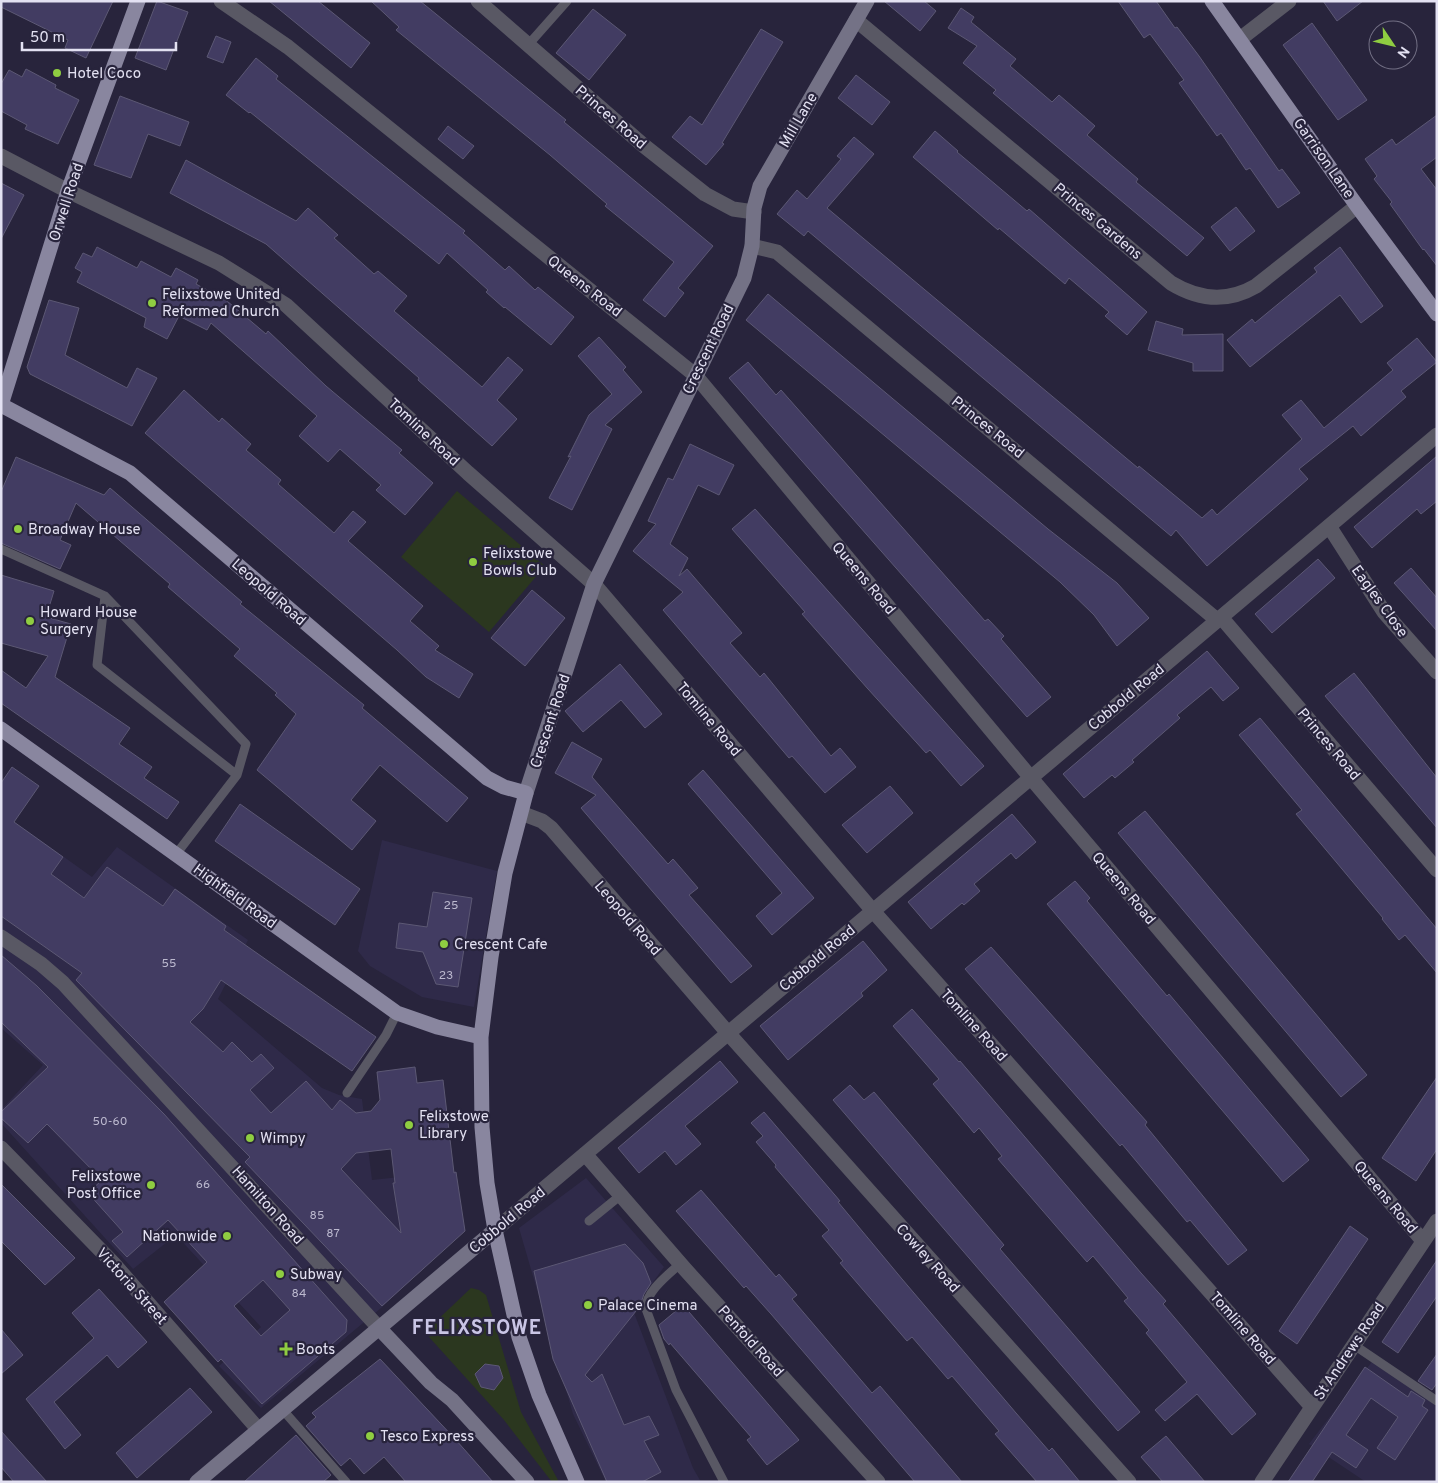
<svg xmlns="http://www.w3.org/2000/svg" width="1438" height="1483" font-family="Overpass,sans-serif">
  <rect width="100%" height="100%" fill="#28243c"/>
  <!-- built -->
  <path fill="#2f2a49" d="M22,827l70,50 25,-30 131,93 -30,59 104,89 17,7 23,4 10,81 83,-9 10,59 -84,78 -120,100 -42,-42 42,-39 -85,-92 -43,34 -132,-146v-13l42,-45 -42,-37v-185l7,5z
    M382,840l115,31 -23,136 -52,-10 -52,-31 -12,-15z
    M586,1178l78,89 -31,43 60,158 8,14h-95l-33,-68 -54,-186z
    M1374,1359l63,42v81h-71l-57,-38z"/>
  <!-- green -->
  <path fill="#2b371f" d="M457,491l88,75 -56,66 -88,-75z
    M471,1288l8,2 7,5 35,117 37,68 -1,2h-5l-48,-62 -75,-83 2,-11z"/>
  <!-- building -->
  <path fill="#423c62" stroke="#5c5874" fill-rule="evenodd" d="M1,1h112l-27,57 -21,-10 3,-8 -67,-33z
    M157,1l31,11 -22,58 -31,-12z
    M269,1h49l52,42 -19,25z
    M371,1h49l146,119 -2,2 149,124 -35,42 6,5 -19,24 -22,-17 31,-38 -69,-56 2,-2 -57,-49 -154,-125 3,-3z
    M884,1h40l12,10 -16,20z
    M1118,1h38l19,27 2,-1 22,29 80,115 3,-2 18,24 -22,15 -28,-40 -4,2 -25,-37 -4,3 -38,-53 5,-3 -34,-46 -6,4z
    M1323,1h40l-26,20z
    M961,8l13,9 -3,5 45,37 -6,7 42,36 7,-7 36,31 -8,9 51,44 -2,3 68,56 -17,18 -163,-137 -31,-26 3,-3 -33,-27 14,-17 -29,-18z
    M593,9l33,26 -37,45 -33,-27z
    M1312,23l55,77 -29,20 -55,-75z
    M761,29l22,13 -61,101 2,1 -18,21 -34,-28 18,-21 12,9z
    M216,36l15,6 -8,21 -16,-6z
    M256,58l22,18 -2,3 189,152 -2,2 42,37 4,-4 26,24 3,-3 36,30 -23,28 -46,-38 -1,1 -18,-16 2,-2 -41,-37 -8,11 -189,-152 -1,1 -23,-18z
    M26,69l30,16 -1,3 24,12 -21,44 -33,-15 2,-4 -26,-14v-27l8,-14 13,7z
    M856,75l34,27 -18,23 -34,-27z
    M120,96l69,26 -9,24 -32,-12 -17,44 -37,-13z
    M1437,115v42l-16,12 16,21v76l-13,-17 -1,1 -33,-46 2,-2 -18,-23 3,-3 -12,-17 27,-20 4,6z
    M448,126l26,20 -11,13 -25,-20z
    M935,131l23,20 -1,1 70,59 2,-2 118,103 -20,23 -22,-19 4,-4 -40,-34 -4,6 -66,-56 -1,2 -85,-73z
    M854,137l20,17 -47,54 311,260 1,-2 63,52 10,-9 5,6 85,-76 -20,-24 19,-15 23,28 69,-58 -6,-7 30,-25 20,24 -36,29 5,6 -45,39 -8,-10 -54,43 9,10 -101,87 -31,-36 -5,6 -363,-305 -4,5 -27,-22 20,-24 10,9 34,-40 -4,-3z
    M186,160l110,61 12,-13 30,27 -4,3 40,36 4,-3 29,25 -13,15 88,76 26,-30 15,13 -26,30 20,19 -25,27 -74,-66 1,-2 -153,-134 -96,-51z
    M1,183l23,12 -23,44z
    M1236,207l19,24 -25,20 -19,-24z
    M97,247l40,21 4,-7 30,16 5,-9 22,12 -2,4 31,17 39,33 2,-3 58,55 76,64 -3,3 34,30 -28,32 -29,-25 5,-5 -41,-36 -12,13 -29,-26 18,-20 -106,-93 -4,7 -28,-14 -12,23 -23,-12 2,-9 -69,-36 5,-10 -7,-4 8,-15 9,4z
    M1340,247l43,59 -22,17 -21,-28 -90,72 -23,-27 25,-21 3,4 62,-51 -3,-4z
    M768,294l280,235 69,54 32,35 -32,28 -23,-31 -34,-33 -314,-262z
    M49,300l30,8 -14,47 62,33 10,-20 20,10 -25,48 -102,-52 -3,-7z
    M1156,321l27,8 -1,6 41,-1v37h-30v-8l-45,-13z
    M599,337l27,30 -3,3 19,22 -37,33 7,4 -40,81 -23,-12 22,-42 -3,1 21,-42 23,-21 -34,-38z
    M748,362l28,33 5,-5 204,231 3,-2 16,17 -3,3 50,58 -24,20 -298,-339z
    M184,390l35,32 3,-4 29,26 -5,6 35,30 -3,4 56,49 19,-22 13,11 -18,19 75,65 -13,15 29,25 -4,4 38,24 -14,24 -33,-21 -29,-27 -252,-217z
    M690,444l44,21 -15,30 -21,-10 -28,59 18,14 -9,18 8,-7 55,64 -12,10 30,34 4,-4 67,83 9,-8 16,19 -31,26 -33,-37 -3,2 -126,-148 20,-18 -50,-41 23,-27 -8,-3 20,-43 5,2z
    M1437,456v45l-16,13 -4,-5 -45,39 -18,-21z
    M16,457l88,38 6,-7 132,114 -2,2 124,101 -2,3 106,90 -21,24 -67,-57 -29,35 25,21 -24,29 -95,-80 39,-56 -21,-19 2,-2 -43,-37 6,-7 -72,-62 2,-3 -94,-81 -16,37 11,5 -11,24 -59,-26v-51z
    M755,509l229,257 -23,20 -31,-36 -4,3 -58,-64 -66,-75 3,-2 -73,-83z
    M1318,559l17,19 -63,55 -17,-19z
    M1411,568l26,30v33l-43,-48z
    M1,575l53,16 -8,26 25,7 -16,53 75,51 -11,16 33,23 -8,11 35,24 -12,17 -166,-116v-33l25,18 22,-32 -47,-13z
    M532,590l33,28 -40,48 -34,-28z
    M1207,651l32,37 -16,13 -12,-14 -34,28 3,3 -48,42 2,2 -19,16 -3,-3 -28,23 -21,-24z
    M620,664l42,50 -17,14 -24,-28 -38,32 -18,-21z
    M1354,673l83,105v50l-112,-132z
    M1260,718l177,211v44l-32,-38 -6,5 -17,-21 1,-1 -87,-104 6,-4 -63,-75z
    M572,742l30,17 -10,18 76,87 5,-5 25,29 -9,7 63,71 -21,17 -150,-175 15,-13 -41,-22z
    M12,767l27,19 -25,36 49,35 -12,17 33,24 23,-31 56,39 12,-17 51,37 -2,4 152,107 -24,34 -131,-91 -18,29 -13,13 33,30 9,-10 20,20 9,-8 13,14 -24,22 21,23 35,-32 26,29 8,-10 16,13 15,-2 9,-11 -3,-28 38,-5 2,16 26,-3 11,93 2,-1 9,59 -83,75 -137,-144 5,-5 -174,-177 6,-7 -81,-57v-133zM391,1149l4,34h-2l8,50 -60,-64 15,-16z
    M703,770l111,128 -42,37 -16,-19 26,-23 -94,-109z
    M890,786l23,27 -46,40 -25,-28z
    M240,804l120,85 -25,36 -120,-84z
    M1145,811l222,264 -26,22 -223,-264z
    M1012,814l24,28 -20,17 -5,-6 -37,31 6,7 -16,14 -2,-2 -31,26 -23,-27z
    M1075,881l15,17 -3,3 80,95 2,-2 140,166 -26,22 -236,-278z
    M433,892l39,6 -14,89 -22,-3 -13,-32 -27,-4 3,-25 28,4z
    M863,941l24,29 -26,23 2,3 -75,64 -28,-34z
    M991,947l156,175 -2,3 102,125 -19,15 -38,-45 -3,2 -65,-78 -2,2 -155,-177z
    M1,955l36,31 127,128 183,206 -1,12 -84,72 -41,-45 -3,3 -54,-60 43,-40 -39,-42 -41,37 -15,-16 11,-9 -35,-39 14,-13 -55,-56 -19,19 -27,-25v-6l47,-45 -47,-45zM263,1280l27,30 -29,26 -27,-30z
    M912,1009l47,53 1,-1 181,212 25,28 -3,3 93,110 -24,21 -35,-41 -32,27 -10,-11 32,-28 -41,-49 3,-3 -25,-29 4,-3 -35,-42 -6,6 -89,-103 4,-3 -23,-28 -5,5 -41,-49 6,-5 -46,-53z
    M720,1061l18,21 -53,44 16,18 -25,21 -11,-14 -26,22 -21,-25z
    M1437,1077v72l-21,32 -34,-23z
    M850,1085l14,15 10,-8 130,153 -4,4 140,163 -22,19 -285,-331z
    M764,1112l76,89 -2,1 64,77 114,134 33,38 3,-3 28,34h-43l-42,-48 4,-3 -47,-55 -4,3 -36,-42 -5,4 -67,-78 3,-2 -21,-25 7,-6 -54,-63 1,-2 -20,-23 7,-6 -12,-13z
    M1,1184l74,74 -30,27 -44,-44z
    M701,1190l75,87 3,-3 18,21 -5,4 80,94 8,-7 82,96h-47l-144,-168 -25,-28 -2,2 -68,-77z
    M1350,1226l18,13 -71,105 -18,-13z
    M625,1244l18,19 8,20 -7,11 -4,12 -55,69 7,7 10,-8 22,51 25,-9 10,19 -15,6 17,31 -19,10h-35l-54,-123 -19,-88z
    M1437,1260v36l-39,57 -16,-11z
    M99,1289l48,53 -29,26 -11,-13 -53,47 27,33 -16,14 -39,-50 68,-61 -22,-25z
    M683,1305l116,135 -32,25 -20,-25 4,-3 -81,-94 -1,2 -5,-6 -5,-14z
    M1,1329l22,26 -22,19z
    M1437,1354v29l-5,7 -14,-9z
    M380,1359l76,81 37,42h-87l-22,-25 -20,17 -14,-16 -9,8 -35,-40 10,-9 -4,-4z
    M485,1364l14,2 4,12 -9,12 -13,-3 -6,-13z
    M1365,1367l43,30 3,-6 14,9 -3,6 6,4 -33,50 -18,-12 21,-31 -27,-19 -25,37 22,15 -12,18 -24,-16 -20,30h-24z
    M190,1388l22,24 -75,66 -21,-25z
    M1,1431l46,51h-33l-13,-15z
    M296,1435l35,40 -8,7h-79z
    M1166,1436l39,46h-42l-22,-25z"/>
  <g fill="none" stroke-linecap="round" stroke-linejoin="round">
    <!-- lane -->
    <path stroke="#595864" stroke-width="9" d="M528,45l39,-44
      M1,549l104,47 141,148 -9,31 -60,78
      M105,596l-8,69 140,110
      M347,1093l39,-58 11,-22
      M589,1221l32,-26
      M681,1263c-12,11 -36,29 -35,46l30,81 48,92
      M1354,1345l83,56
      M282,1409l64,73"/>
    <!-- street -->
    <path stroke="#595864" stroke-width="15" d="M221,1l67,46 407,328 336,403 392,463
      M478,1l165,144 62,49 28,15 21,3
      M856,20l315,263c28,17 56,20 85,3l101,-80
      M1240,39l49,-38
      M1,156l67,35 151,72 67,42 182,168 126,111 279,327 439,496
      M752,246l25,6 440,368
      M1329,526l55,86 53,60
      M1221,617l216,253
      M521,813l21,8 9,7 177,205 401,449
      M1,937l40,27 22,19 316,345
      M1,1148l112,115 145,166
      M585,1154l99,114 194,214
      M495,1230l942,-795
      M1262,1482l175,-261"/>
    <!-- secondary -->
    <path stroke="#747286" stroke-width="15" d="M526,793l68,-209 150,-306 8,-32 2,-38 6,-22 107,-185
      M379,1328l52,55 21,17 75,82
      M197,1482l298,-252"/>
    <!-- primary -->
    <path stroke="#89869f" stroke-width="15" d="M1212,1l145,205 80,108
      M1,405l129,68 357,305 17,9 22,6 -21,80 -14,84 -10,80 1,90 5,56 8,47 24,107 20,58 38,87
      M1,405l67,-214 70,-190
      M1,729l396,284 40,14 44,10"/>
  </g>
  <!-- markers -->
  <g fill="#8fcd41" stroke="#28243c" stroke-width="2">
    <circle cx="57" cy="73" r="5"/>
    <circle cx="152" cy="303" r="5"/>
    <circle cx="18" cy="529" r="5"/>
    <circle cx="473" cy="562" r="5"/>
    <circle cx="30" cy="621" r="5"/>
    <circle cx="444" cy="944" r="5"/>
    <circle cx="409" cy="1125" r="5"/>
    <circle cx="250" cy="1138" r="5"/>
    <circle cx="151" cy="1185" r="5"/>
    <circle cx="227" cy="1236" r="5"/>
    <circle cx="280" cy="1274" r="5"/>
    <circle cx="588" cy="1305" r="5"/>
    <path d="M283.5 1341.5h5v5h5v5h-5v5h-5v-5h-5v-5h5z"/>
    <circle cx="370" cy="1436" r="5"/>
  </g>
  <g text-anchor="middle" stroke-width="4.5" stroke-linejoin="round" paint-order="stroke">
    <!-- number labels -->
    <g font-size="12" fill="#bbb8ce">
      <text x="451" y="909">25</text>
      <text x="169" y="967">55</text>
      <text x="446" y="979">23</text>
      <text x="110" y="1125">50-60</text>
      <text x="203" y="1188">66</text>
      <text x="317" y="1219">85</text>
      <text x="333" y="1237">87</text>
      <text x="299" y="1297">84</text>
    </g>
    <!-- poi labels -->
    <g font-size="15" fill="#e3e1f2" stroke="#28243c" text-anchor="start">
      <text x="67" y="78">Hotel Coco</text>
      <text x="162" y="299">Felixstowe United<tspan x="162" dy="17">Reformed Church</tspan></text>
      <text x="28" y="534">Broadway House</text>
      <text x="483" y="558">Felixstowe<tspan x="483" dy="17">Bowls Club</tspan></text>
      <text x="40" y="617">Howard House<tspan x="40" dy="17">Surgery</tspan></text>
      <text x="454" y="949">Crescent Cafe</text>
      <text x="419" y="1121">Felixstowe<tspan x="419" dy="17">Library</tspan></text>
      <text x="260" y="1143">Wimpy</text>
      <text x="141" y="1181" text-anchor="end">Felixstowe<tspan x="141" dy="17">Post Office</tspan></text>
      <text x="217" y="1241" text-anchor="end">Nationwide</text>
      <text x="290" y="1279">Subway</text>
      <text x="598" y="1310">Palace Cinema</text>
      <text x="296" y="1354">Boots</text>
      <text x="380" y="1441">Tesco Express</text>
    </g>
    <!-- street labels -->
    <g font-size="15" fill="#e3e1f2" stroke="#28243c">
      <text transform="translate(611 117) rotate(41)" y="5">Princes Road</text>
      <text transform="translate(798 120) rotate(-60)" y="5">Mill Lane</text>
      <text transform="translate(1324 158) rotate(55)" y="5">Garrison Lane</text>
      <text transform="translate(66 202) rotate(-72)" y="5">Orwell Road</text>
      <text transform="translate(1098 221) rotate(40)" y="5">Princes Gardens</text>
      <text transform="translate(585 286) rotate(38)" y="5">Queens Road</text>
      <text transform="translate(708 349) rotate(-64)" y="5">Crescent Road</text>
      <text transform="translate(988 427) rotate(39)" y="5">Princes Road</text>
      <text transform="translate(424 432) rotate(43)" y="5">Tomline Road</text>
      <text transform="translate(864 578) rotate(50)" y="5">Queens Road</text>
      <text transform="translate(269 592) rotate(41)" y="5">Leopold Road</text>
      <text transform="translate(1380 601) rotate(54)" y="5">Eagles Close</text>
      <text transform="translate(1126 697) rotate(-40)" y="5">Cobbold Road</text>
      <text transform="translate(709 719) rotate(50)" y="5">Tomline Road</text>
      <text transform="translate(550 721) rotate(-72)" y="5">Crescent Road</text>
      <text transform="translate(1329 744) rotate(50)" y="5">Princes Road</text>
      <text transform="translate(1124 888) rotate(50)" y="5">Queens Road</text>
      <text transform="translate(235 896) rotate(36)" y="5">Highfield Road</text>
      <text transform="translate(628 918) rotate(49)" y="5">Leopold Road</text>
      <text transform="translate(817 958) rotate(-40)" y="5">Cobbold Road</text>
      <text transform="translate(974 1025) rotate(48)" y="5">Tomline Road</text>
      <text transform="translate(1386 1197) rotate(50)" y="5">Queens Road</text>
      <text transform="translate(268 1205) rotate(48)" y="5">Hamilton Road</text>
      <text transform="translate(507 1220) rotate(-40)" y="5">Cobbold Road</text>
      <text transform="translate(928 1258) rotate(48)" y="5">Cowley Road</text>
      <text transform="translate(132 1286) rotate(48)" y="5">Victoria Street</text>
      <text transform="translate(1243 1328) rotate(49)" y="5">Tomline Road</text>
      <text transform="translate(751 1341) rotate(48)" y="5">Penfold Road</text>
      <text transform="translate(1349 1351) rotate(-56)" y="5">St Andrews Road</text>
    </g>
    <!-- district labels -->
    <g font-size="20" font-weight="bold" letter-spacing="1" fill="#c9c5e5" stroke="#28243c">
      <text x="477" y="1334">FELIXSTOWE</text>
    </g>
  </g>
  <!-- border -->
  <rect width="1438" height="1483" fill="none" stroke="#e3e1f2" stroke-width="5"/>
  <!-- north arrow -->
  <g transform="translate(1393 45) rotate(125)"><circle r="24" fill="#28243c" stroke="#737085"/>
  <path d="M0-4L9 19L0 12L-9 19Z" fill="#8fcd41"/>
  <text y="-8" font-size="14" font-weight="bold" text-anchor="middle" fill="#e3e1f2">N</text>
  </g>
  <!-- scale -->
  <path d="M22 42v8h154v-8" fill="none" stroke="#e3e1f2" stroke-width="2.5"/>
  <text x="30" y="42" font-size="15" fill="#e3e1f2" stroke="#28243c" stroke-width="4" paint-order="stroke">50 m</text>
</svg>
